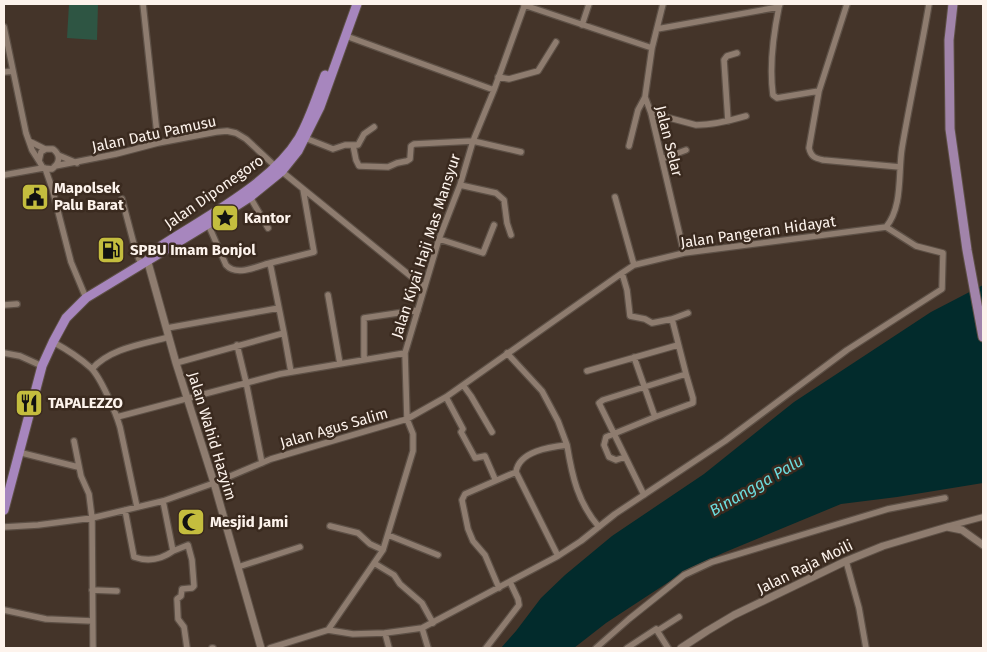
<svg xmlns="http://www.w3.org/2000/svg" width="987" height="652" font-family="'Fira Sans',sans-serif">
  <rect width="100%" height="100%" fill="#443429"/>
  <!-- green -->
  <path fill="#2e5543" d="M69,4h29l-1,36 -30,-2z"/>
  <!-- water -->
  <path fill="#022b2c" d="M983,285v198l-86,14 -56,7 -118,49 -33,15 -84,55 -32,25h-73l15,-17 25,-33 24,-23 47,-39 92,-62 90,-72 137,-90z"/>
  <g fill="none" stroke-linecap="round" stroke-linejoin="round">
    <!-- minor casing -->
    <g stroke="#5d5046" stroke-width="8">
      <path id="minor" d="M143,4l15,139
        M663,4l-11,44 -7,49 6,16 33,140
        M524,5l128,43
        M779,7c-6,29 -10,58 -6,88l4,3 42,-7 28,-87
        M582,25l7,-21
        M4,27l22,106 6,17 7,11
        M657,29l122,-22 1,-3
        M346,36l148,54
        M4,72l9,-1
        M498,77l11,2 29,-8 18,-29
        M819,91l-10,57c2,9 6,10 14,12l77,7
        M651,113l45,12c17,0 33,-4 50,-9
        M728,121l-4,-61 3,-4 10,-3
        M305,138l28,11 12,-4h8l3,15 3,6 29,1 9,-4 10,-2 3,-2 1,-13 3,-2 59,-3 48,11
        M29,141l16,8
        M353,145h5l6,-11 10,-7
        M629,146l9,-36 7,-13
        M58,155l19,8
        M662,159l24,-9
        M55,166l61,-12 42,-11 58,-11 11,-1 9,2 10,6 29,27 149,121
        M45,168l7,20 19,74 15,36
        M4,175l39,-7 9,1c8,-6 9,-14 1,-20h-7l-5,3 -2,9 4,7
        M460,185l36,8 8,7 3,23 4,12
        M250,197l18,31
        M615,197l19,68
        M122,199l14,53 5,12
        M886,227c17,-20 12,-54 16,-79 8,-48 19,-96 27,-144
        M439,239l44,14 11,-28
        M270,263l44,-11 -11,-63
        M622,273l5,17 3,26 15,3 7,4 20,-4 16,-6
        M328,295l12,69
        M4,305l13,-1
        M279,308l5,25
        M167,328l112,-20 -9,-45c-13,3 -33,14 -44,2l-18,-41
        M53,342c13,7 27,16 38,26 10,10 25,45 29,59l17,80
        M237,345l9,37 16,81
        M4,353l16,3 22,10
        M634,357l21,60 38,-14v-5l-7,-24
        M364,360v-42l54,-8
        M176,363l108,-30 7,39
        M92,369c18,-21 52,-25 77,-32
        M587,371l91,-26
        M463,385l8,11 21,36
        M446,397l17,32 -2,3 13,24 1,2 10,-2 10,23
        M117,417l163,-43 125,-21
        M74,441l7,35 8,18 3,24 1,130
        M567,445c5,31 11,58 32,82
        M18,452l60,15
        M625,457l-9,3 -7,-3 -5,-12 2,-8 49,-20
        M516,472l42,84
        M644,495l-45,-92 4,-3 83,-26 -14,-55
        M163,501l10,50 15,-6 4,15 2,26 -2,2 -10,1 -1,7 -4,3 1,20 6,8 3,21
        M125,510l9,47c14,5 28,2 39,-6
        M330,526l28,7 12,11 13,6
        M949,526l34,-9
        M4,527l34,-2 54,-7 71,-17 51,-18 57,-24 136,-40 39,-22 176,-124 12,-8 50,-12 202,-26
        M388,535l50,20
        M846,561l13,47 7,40
        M374,563l20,12 6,9 22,19 11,20
        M238,567l62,-20
        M499,588l-14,-33 -12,-14 -5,-12 -6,-29 3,-6 51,-22c3,-21 34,-25 51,-27l-9,-24 -16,-30 -35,-38
        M92,590l25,1
        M4,610l42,9 46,2
        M422,628l6,20
        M328,630l25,4 32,-1 37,-5 136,-72 23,-15 34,-27 110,-73 122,-91 95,-61 1,-36 -27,-7 -30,-19
        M657,631l22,-14
        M385,633l4,15
        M212,648h1
        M270,648l58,-18 55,-80 30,-99v-17l-6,-15 -2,-66 34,-114 21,-54 13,-44 21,-51 31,-86
        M486,648l33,-43 -1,-6 -8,-17
        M596,648l33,-29 55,-44 28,-13 176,-53 57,-11
        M627,648l29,-19 12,19"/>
    </g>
    <!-- tertiary casing -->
    <g stroke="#5d5046" stroke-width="9">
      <path id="tertiary" d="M147,259l29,104 38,120 47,165
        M681,648l26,-17 27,-16 112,-54 37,-15 64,-19 15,3 21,15"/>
    </g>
    <!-- primary casing -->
    <g stroke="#5d5046" stroke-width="11">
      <path id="primary" d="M953,4l-4,36 1,89 17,121 16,87"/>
    </g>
    <!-- trunk casing -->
    <g stroke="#5d5046" stroke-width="11">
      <path id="trunk" d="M153,255l8,-9c44,-29 110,-62 138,-108 11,-19 18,-42 26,-63
        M4,510l38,-144 11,-24 13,-24 20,-20 122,-74 42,-27 32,-26 16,-20 22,-44 37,-103"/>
    </g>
    <!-- minor -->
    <use href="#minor" stroke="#8e7c6f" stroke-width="5.5"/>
    <!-- tertiary -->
    <use href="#tertiary" stroke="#8e7c6f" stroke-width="7"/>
    <!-- primary -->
    <use href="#primary" stroke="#a184aa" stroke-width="9"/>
    <!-- trunk -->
    <use href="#trunk" stroke="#a786be" stroke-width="9"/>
  </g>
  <!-- icons -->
  <defs>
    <g id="civic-square" transform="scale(1.4375)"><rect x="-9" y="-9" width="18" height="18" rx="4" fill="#c4bd3e" stroke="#3a2a1f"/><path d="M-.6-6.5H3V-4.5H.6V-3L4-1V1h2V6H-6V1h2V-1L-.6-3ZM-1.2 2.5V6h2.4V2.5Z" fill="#111"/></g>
    <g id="sight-square" transform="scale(1.4375)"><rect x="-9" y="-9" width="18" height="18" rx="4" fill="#c4bd3e" stroke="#3a2a1f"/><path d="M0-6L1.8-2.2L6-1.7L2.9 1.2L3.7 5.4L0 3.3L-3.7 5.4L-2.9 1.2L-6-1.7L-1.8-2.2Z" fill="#111"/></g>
    <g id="fuel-square" transform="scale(1.4375)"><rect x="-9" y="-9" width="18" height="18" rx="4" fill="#c4bd3e" stroke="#3a2a1f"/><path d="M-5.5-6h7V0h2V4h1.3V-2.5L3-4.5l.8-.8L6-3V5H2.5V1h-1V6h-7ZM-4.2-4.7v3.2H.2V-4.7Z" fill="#111"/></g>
    <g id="restaurant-square" transform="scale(1.4375)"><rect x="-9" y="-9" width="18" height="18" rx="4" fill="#c4bd3e" stroke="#3a2a1f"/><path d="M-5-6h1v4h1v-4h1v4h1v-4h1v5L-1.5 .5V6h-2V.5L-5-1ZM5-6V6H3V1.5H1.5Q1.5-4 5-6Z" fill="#111"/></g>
    <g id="mosque-square" transform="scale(1.4375)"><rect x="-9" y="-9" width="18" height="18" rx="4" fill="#c4bd3e" stroke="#3a2a1f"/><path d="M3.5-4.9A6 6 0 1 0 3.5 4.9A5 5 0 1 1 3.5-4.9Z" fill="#111"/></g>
  </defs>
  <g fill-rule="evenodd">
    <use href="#civic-square" x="35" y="197"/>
    <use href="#sight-square" x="225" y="218"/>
    <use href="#fuel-square" x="111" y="250"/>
    <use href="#restaurant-square" x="29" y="403"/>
    <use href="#mosque-square" x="191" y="522"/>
  </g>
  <g text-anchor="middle" stroke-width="5" stroke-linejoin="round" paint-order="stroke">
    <!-- street labels -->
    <g font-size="15" fill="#fdf3ec" stroke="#3a2a1f">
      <text transform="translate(154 134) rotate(-12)" y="5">Jalan Datu Pamusu</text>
      <text transform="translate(669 141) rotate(76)" y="5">Jalan Selar</text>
      <text transform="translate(214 192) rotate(-35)" y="5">Jalan Diponegoro</text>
      <text transform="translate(758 232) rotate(-8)" y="5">Jalan Pangeran Hidayat</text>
      <text transform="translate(426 246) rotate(-72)" y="5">Jalan Kiyai Haji Mas Mansyur</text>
      <text transform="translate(334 428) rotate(-16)" y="5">Jalan Agus Salim</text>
      <text transform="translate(212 436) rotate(73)" y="5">Jalan Wahid Hazyim</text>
      <text transform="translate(805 567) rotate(-26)" y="5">Jalan Raja Moili</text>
    </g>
    <!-- poi labels -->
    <g font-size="15" font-weight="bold" fill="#fdf3ec" stroke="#3a2a1f" text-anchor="start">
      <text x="54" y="193">Mapolsek<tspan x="54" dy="17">Palu Barat</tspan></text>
      <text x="244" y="223">Kantor</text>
      <text x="130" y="255">SPBU Imam Bonjol</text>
      <text x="48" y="408">TAPALEZZO</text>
      <text x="210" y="527">Mesjid Jami</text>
    </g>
    <!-- water labels -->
    <g font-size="16" font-style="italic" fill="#6cdcde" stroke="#3a2a1f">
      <text transform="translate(756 485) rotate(-30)" y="6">Binangga Palu</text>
    </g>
  </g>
  <!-- border -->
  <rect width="987" height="652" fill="none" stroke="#fdf3ec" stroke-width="10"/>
</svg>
